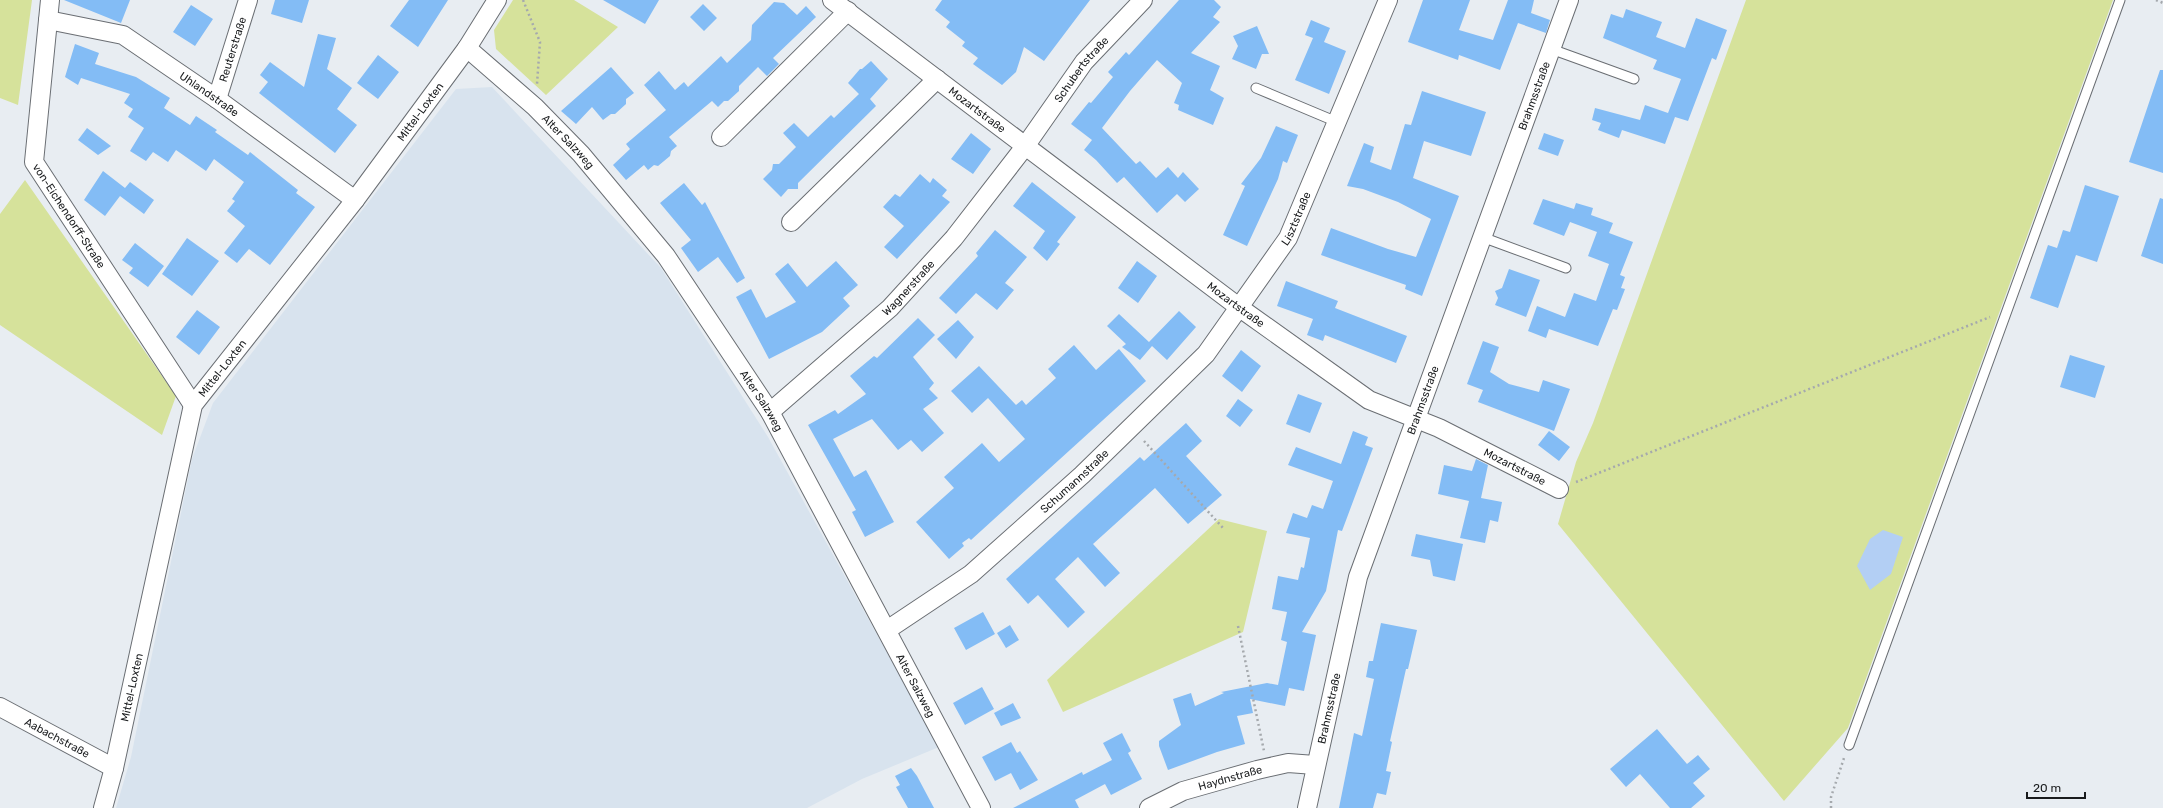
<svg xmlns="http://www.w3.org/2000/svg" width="2163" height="808" font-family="Rubik,sans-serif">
  <rect width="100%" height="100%" fill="#e8edf2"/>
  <!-- built -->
  <path fill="#d8e3ee" d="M492,87l169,181 107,169 171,310 -77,32 -55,29h-691l15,-51 61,-298 21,-56 243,-314z"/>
  <!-- green -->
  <path fill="#d6e29b" d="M0,0h32l-14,105 -18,-7z
    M513,0h61l44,27 -72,68 -50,-46 -2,-19z
    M1746,0h367l-265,728 -64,73 -226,-277 18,-62 17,-39z
    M25,180l151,216 -14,39 -162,-110v-111z
    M1219,519l48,12 -24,101 -180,80 -16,-32z"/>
  <!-- water -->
  <path fill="#b3cff4" d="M1883,530l20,7 -12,37 -21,16 -13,-24 13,-27z"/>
  <!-- building -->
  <path fill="#83bcf5" d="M64,0h66l-9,23z
    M275,0h34l-7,23 -31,-9z
    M409,0h39l-30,47 -28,-21z
    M603,0h56l-14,24z
    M942,0h148l-46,61 -20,-14 -8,25 -14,13 -29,-21 5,-6 -16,-12 3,-4 -19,-15 4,-5 -15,-12z
    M1179,0h35l7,7 -8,10 7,5 -29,31 29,13 -10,24 14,8 -11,27 -35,-15 1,-5 -5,-2 8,-20 -25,-23 -27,31 -28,37 34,36 4,-3 16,17 12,-11 10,11 5,-6 16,17 -14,13 -8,-8 -20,19 -33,-36 -7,6 -21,-23 -12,-10 8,-10 -21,-16 18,-22 2,1 22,-26 -5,-5 18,-20 3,3z
    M1423,0h47l-11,30 34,10 15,-40h26l-3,13 19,7 -4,13 -28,-10 -18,47 -41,-15 -1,5 -50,-18z
    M774,2l10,1 13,12 9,-9 10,11 -43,41 6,6 -12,12 -9,-9 -19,19v5l-11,10h-4l-6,6 -6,-6 -43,36 8,9 -6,5 -1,5 -12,10 -4,-1 -6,5 -4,-5 -18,15 -13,-15 17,-16 -4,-5 40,-34 -22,-25 15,-14 16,19 9,-8 4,5 33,-31 6,7 24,-23 1,-15z
    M703,4l14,14 -13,13 -14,-14z
    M191,5l22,14 -18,27 -22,-14z
    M1626,9l36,13 -6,15 29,11 11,-30 31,12 -11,30 -4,-2 -24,63 -13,-4 -10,27 -43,-14 -3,8 -21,-8 3,-7 -9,-3 3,-12 45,12 5,-15 23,8 13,-34 -28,-10 4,-9 -54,-22 8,-24 12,4z
    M1311,20l19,8 -6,14 22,9 -17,43 -34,-14 18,-42 -8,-3z
    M1257,26l12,28h-7l-6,15 -24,-10 6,-13 -5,-10z
    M318,34l18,4 -9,31 25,19 -15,21 20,16 -22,28 -76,-60 9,-11 -8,-7 10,-13 34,25z
    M75,44l24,9 -4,11 41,13 34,21 -6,10 26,17 6,-9 21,14 -2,2 33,23 2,-3 48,38 -2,3 19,14 -45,58 -21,-16 -12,14 -13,-10 21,-27 -18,-15 8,-10 -3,-2 12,-17 -30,-23 -8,12 -30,-21 -8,12 -15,-10 -7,9 -16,-10 14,-23 -16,-11 5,-8 -9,-6 6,-9 -49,-16 -3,7 -13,-8z
    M378,55l21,17 -21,27 -21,-16z
    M871,61l17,18 -18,20 6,7 -78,77v6h-10l-7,8 -18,-18 9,-9 1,-6h6l17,-17 -13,-14 11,-10 14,14 23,-22 3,3 25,-24 -11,-11 12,-14h2z
    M611,67l23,26 -8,6v5l-11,10h-4l-8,6 -11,-13 -16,17 -15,-13z
    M2160,70h3v103l-34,-11z
    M1422,91l64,21 -15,44 -47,-15 -11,37 46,18 -37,100 -17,-7 1,-4 -85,-30 10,-27 57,21 28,8 15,-38 -33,-17 -35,-13 -16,-3 17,-43 10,4 -4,15 21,8 14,-46 6,1z
    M1276,126l22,9 -11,28 -4,-2 -5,18 -31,67 -24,-11 22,-49 -4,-2 20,-26z
    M87,128l24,18 -13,9 -20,-15z
    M971,133l20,16 -18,25 -22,-15z
    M1544,133l20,7 -6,16 -20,-7z
    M103,171l22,17 5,-6 24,18 -10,14 -24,-18 -15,20 -21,-16z
    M920,174l10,9 3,-5 14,12 -5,6 8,6 -53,57 -13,-12 20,-21 -21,-19 12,-13 5,3z
    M1032,182l44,35 -19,25 3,2 -13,17 -14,-13 12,-17 -32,-25z
    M684,183l18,22 3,-3 40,76 -8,5 -19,-26 -20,15 -17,-24 10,-8 -31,-37z
    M2085,185l34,11 -22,66 -21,-7 -18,53 -28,-10 18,-53 9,3 6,-18 7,2z
    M2160,198l3,1v65l-22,-8z
    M1543,199l31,10 2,-6 17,5 -2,7 22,8 -4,10 24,9 -13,33 5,2 -4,11 4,1 -8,21 -4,-1 -15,37 -49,-17 -3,9 -18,-7 9,-25 28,11 9,-24 22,8 13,-37 -21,-8 9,-24 -27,-10 -6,14 -31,-12z
    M995,230l32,27 -22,26 9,7 -17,20 -21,-17 -20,21 -17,-16 39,-42 -2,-3z
    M187,238l32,23 -27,35 -30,-22z
    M135,243l29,23 -16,21 -19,-14 4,-5 -11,-8z
    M836,261l22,24 -15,13 7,8 -28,26 -53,27 -33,-62 15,-8 15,29 30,-16 -21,-28 13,-11 19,24z
    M1137,261l20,15 -19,27 -20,-15z
    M1509,269l31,11 -14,37 -31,-12 3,-7 -3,-7 7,-3z
    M1286,281l52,20 -3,7 72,28 -11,27 -71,-28 -2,6 -16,-6 6,-16 -36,-13z
    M197,310l23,17 -21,28 -23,-18z
    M1179,311l17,16 -29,33 -15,-14 -12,14 -18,-13 4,-3 -19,-18 12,-12 30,28z
    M918,318l17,17 -22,22 21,26 -5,6 9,9 -15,11 21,24 -22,19 -11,-12 -13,10 -26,-31 -39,20 21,38 12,-7 28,52 -29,15 -13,-25 4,-2 -48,-85 27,-15 3,4 28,-20 -16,-18 24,-20 3,2z
    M958,320l16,17 -18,22 -19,-20z
    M1483,341l16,6 -9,25 19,12 30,8 4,-12 27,9 -16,42 -76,-29 5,-12 -16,-6z
    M1074,345l22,25 23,-21 27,32 -175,159 -2,-2 -7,5 2,3 -15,13 -33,-37 38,-34 -10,-11 38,-34 17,19 26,-23 -37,-41 -16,15 -21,-22 28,-25 37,39 6,-5 4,5 30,-27 -8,-9z
    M1241,350l20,16 -19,26 -20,-16z
    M2070,355l35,11 -10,32 -35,-11z
    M1298,394l24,9 -12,30 -24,-9z
    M1238,399l15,11 -13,17 -14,-11z
    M1186,423l16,18 -16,15 36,39 -34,29 -33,-36 -62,56 27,29 -15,14 -27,-30 -23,22 30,33 -17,16 -30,-33 -10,9 -22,-25 134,-122 4,4z
    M1353,431l15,6 -3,8 8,3 -31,83 -4,-1 -12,61 -24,41 14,3 -12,56 -15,-3 -4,18 -35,-7 3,14 -16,3 8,28 -28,8 -49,18 -9,-24v-5l22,-16 -8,-26 18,-6 4,13 29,-13 -3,-1 46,-9 11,2 9,-43 -6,-2 6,-28 -15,-3 6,-33 20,4 3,-13 3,1 6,-30 -24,-5 7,-20 14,5 5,-13 11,4 10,-28 -45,-16 8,-18 45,17z
    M1549,431l21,16 -11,14 -21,-16z
    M1476,459l12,6 -7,33 21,4 -4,20 -8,-2 -5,23 -25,-5 9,-37 -31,-7 6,-29 28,6z
    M1416,534l47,10 -8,37 -22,-5 -3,-16 -19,-4z
    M983,612l12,22 -29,16 -12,-22z
    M1381,623l36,7 -9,39h-2l-16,72 2,1 -6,29 5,1 -5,23 -9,-2 -4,15h-34l15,-75 8,3 12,-57 -8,-2 3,-16h4z
    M1010,625l9,15 -13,8 -9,-15z
    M982,687l12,22 -29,16 -12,-22z
    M1013,703l8,15 -20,8 -7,-13z
    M1657,729l30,35 11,-9 12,14 -17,14 12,13 -14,12h-21l-30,-34 -14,13 -16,-18z
    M1122,733l9,18 -3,2 14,26 -31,16 -6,-11 -30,16 4,8h-66l69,-36 1,3 29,-15 -9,-17z
    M1011,742l6,11 3,-2 18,29 -18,10 -9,-17 -16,8 -13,-24z
    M911,768l6,8 17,32h-26l-12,-21 4,-2 -5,-9z"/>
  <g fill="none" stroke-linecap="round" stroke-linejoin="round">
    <!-- lane casing -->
    <g stroke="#6a6e73" stroke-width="11">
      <path id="lane" d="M1551,49l83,30
        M1256,88l81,34
        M1482,237l84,31
        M1849,745l271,-745"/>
    </g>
    <!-- street casing -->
    <g stroke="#6a6e73" stroke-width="20">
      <g id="street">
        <path id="s1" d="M50,0l-16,162 159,243"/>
        <path id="s2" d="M832,0l408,308 129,92 70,28 120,61"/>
        <path id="s3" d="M48,20l75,15 94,64 138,101"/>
        <path id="s4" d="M467,48l68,59 46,47 85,102 104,156 211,396"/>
        <path id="s5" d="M217,99l31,-99"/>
        <path d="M721,137l127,-126"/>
        <path d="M791,222l146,-143"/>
        <path id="s6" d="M770,412l120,-104 64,-70 72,-93 58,-83 59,-62"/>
        <path id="s7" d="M887,630l84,-56 111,-99 124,-121 82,-116 100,-238"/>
        <path id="s8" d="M0,707l114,61"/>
        <path id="s9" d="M103,808l11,-40 79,-363 162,-205 112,-152 30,-48"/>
        <path id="s10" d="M1149,808l34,-17 74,-21 31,-7 27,2"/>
        <path id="s11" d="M1307,808l51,-231 211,-577"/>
      </g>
    </g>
    <!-- path -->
    <path stroke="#a5a9ad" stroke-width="2.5" stroke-dasharray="2 3" stroke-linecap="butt" d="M523,0l17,42 -3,42
      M2156,0l7,3
      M1144,441l79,87
      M1576,482l414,-165
      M1238,626l26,125
      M1831,808v-11l13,-39"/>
    <!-- lane -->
    <use href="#lane" stroke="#fff" stroke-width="9"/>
    <!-- street -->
    <use href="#street" stroke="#fff" stroke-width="18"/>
  </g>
  <g text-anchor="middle" stroke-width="3.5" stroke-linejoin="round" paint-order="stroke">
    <!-- street labels -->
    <g font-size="11" fill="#191b1d" stroke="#e8edf2">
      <text dy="4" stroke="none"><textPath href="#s5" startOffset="52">Reuterstraße</textPath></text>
      <text dy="4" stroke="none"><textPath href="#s6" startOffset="465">Schubertstraße</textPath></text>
      <text dy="4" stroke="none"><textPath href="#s3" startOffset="181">Uhlandstraße</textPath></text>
      <text dy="4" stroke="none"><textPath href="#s11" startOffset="749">Brahmsstraße</textPath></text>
      <text dy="4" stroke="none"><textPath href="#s2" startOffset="182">Mozartstraße</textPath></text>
      <text dy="4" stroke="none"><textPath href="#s9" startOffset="784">Mittel-Loxten</textPath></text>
      <text dy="4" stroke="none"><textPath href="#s4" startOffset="138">Alter Salzweg</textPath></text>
      <text dy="4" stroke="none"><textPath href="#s1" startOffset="227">von-Eichendorff-Straße</textPath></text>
      <text dy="4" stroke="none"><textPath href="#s7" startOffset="586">Lisztstraße</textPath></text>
      <text dy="4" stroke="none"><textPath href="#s6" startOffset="186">Wagnerstraße</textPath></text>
      <text dy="4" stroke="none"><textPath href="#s2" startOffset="506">Mozartstraße</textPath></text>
      <text dy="4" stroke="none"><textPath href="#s9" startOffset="460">Mittel-Loxten</textPath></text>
      <text dy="4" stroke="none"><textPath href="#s11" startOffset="425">Brahmsstraße</textPath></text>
      <text dy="4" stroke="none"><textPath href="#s4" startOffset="462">Alter Salzweg</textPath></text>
      <text dy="4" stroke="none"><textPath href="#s2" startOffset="830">Mozartstraße</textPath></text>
      <text dy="4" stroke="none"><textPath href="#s7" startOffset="240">Schumannstraße</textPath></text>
      <text dy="4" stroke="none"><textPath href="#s4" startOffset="786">Alter Salzweg</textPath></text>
      <text dy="4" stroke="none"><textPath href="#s9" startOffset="124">Mittel-Loxten</textPath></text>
      <text dy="4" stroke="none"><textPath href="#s11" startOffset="102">Brahmsstraße</textPath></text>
      <text dy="4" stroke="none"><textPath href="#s8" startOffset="65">Aabachstraße</textPath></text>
      <text dy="4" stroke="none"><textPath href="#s10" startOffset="87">Haydnstraße</textPath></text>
    </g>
  </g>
  <!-- scale -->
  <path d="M2027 792v6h58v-6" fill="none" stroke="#191b1d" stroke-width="2"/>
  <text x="2033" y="792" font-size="12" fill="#191b1d" stroke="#e8edf2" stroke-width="3" paint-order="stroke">20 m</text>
</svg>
